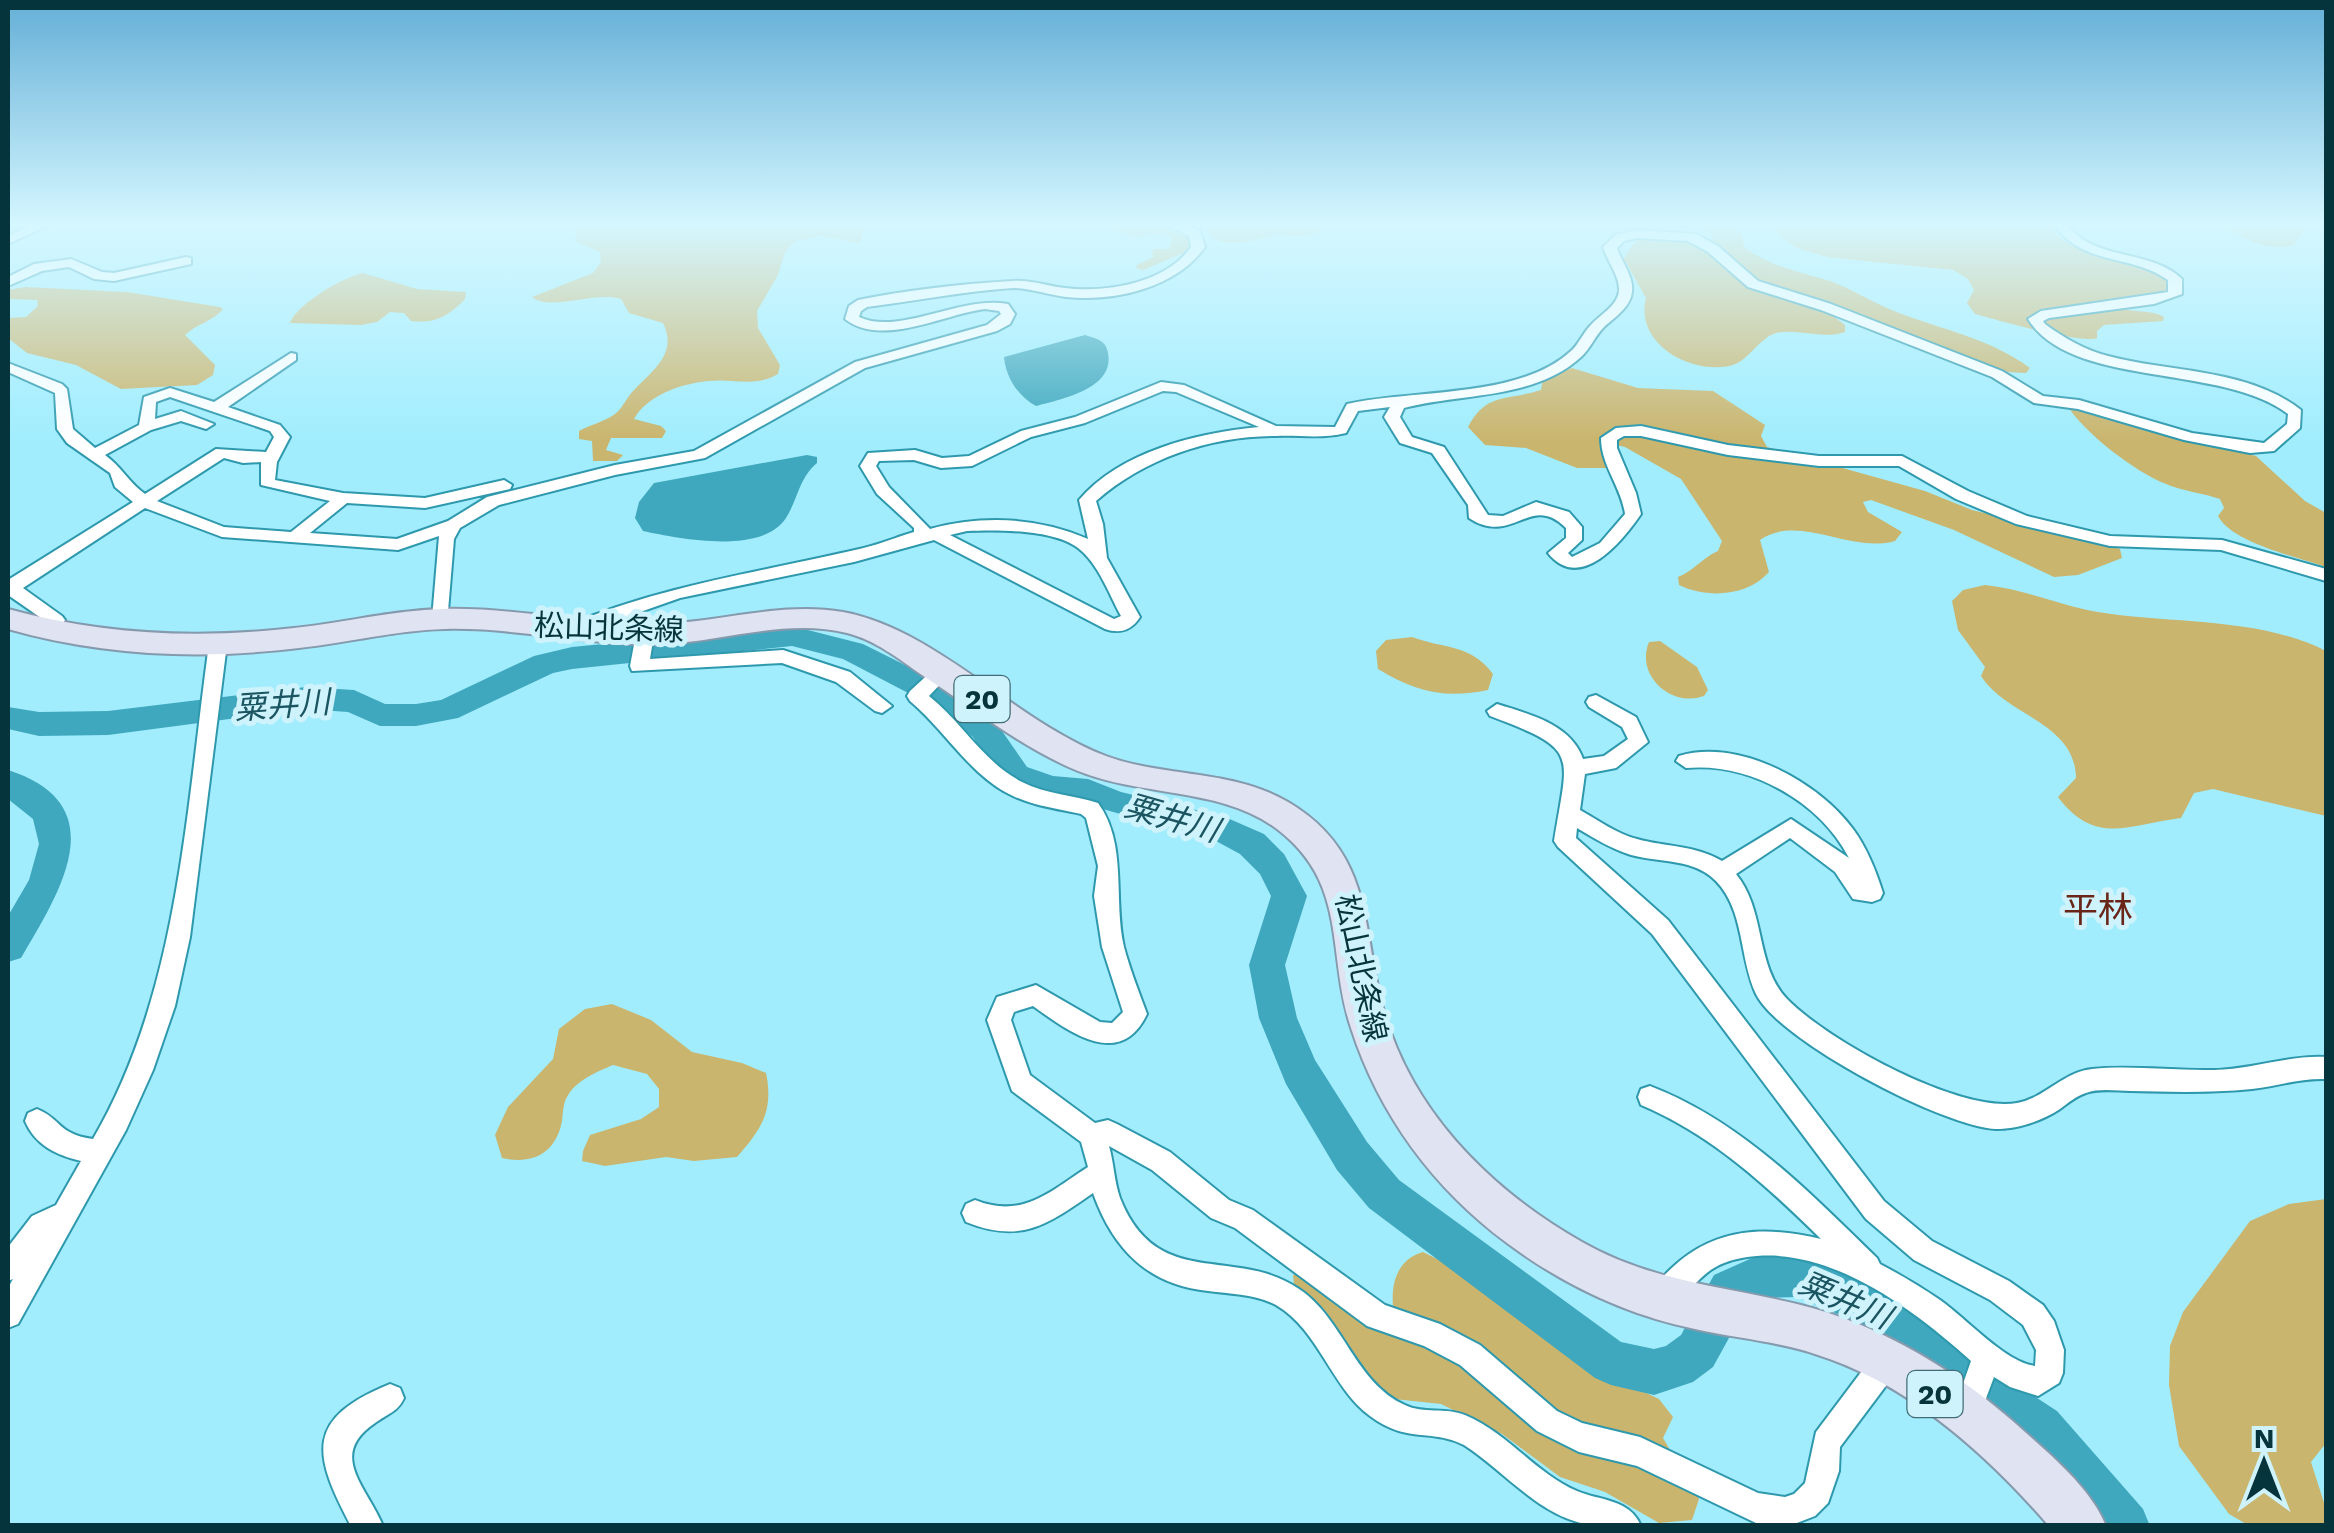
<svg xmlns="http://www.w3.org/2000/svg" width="2334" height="1533" font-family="'Work Sans','Noto Sans JP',sans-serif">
  <rect width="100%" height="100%" fill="#a1edfe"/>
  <!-- green -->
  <path fill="#cab56e" d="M565,225h308l-9,3 -4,15 -40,-7 -25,5 -10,11 -7,23 -21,36 1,17 22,37 -2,9c-24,14 -44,4 -69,7 -26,2 -62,14 -75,38l27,7 5,5 -4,7h-51l-5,12 17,5 -6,6h-24l-1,-20 -13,-2v-8c11,-6 27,-10 36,-17 9,-7 12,-18 20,-25 18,-19 43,-36 28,-66l-34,-10 -8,-14c-27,-8 -70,13 -89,-2l61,-24 8,-11 -1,-10 -25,-11 1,-10z
    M1079,225h256c-10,4 -21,10 -31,11 -11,2 -22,-3 -33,0 -22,5 -51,16 -66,-7h-13l-4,22 -45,19 -7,-2 1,-3 16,-8 -1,-8h17l3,-10 -8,-6 -28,4 -21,-7z
    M1701,225h31l10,9 2,13c24,19 57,25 86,34 22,8 42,21 64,30 45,18 96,27 136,57l-4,5 -20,-1 -174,-69 -7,7 20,15v7c-23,8 -46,-4 -69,1 -17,5 -27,27 -43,32 -41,11 -99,-21 -87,-67l-22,-39c21,-42 44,-18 77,-14l13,-7z
    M1767,225h284c10,31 86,37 114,50l5,9 -5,7 -56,10c15,15 38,6 55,16l-1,4 -59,4 -7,6v7c-16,6 -100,-18 -122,-24l-8,-11 7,-13 -6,-11 -15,-9 -126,-13 -33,-10z
    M2215,225h103l-14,5 -10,15c-34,9 -49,-11 -79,-20z
    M363,273l54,16 49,3 -1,7c-16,17 -30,25 -54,22l-7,-8 -14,-1 -13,10 -16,3 -71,-2c7,-19 53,-46 73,-50z
    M25,287l102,5 93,15 3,2c-9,12 -27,15 -38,26l30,30 -2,10 -16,10 -76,4 -45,-24 -49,-12 -19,-15v-20l18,-1 12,-11 -1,-6 -29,-1v-9z
    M1572,368l66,20 75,3 52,34 -4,11 6,11 158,44 47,19 133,32 15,7 2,9 -44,17 -24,2 -100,-47 -83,-30 -8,2 5,10 34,20 -7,9c-44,13 -97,-28 -135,-1l9,32c-21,24 -61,27 -90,13l-1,-8c17,-7 24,-19 40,-26l4,-10 -41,-62 -56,-32 -9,-2 -13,6 4,17h-30l-51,-20 -41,-3 -17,-18c18,-35 39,-26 73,-37l2,-12z
    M2067,405l189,51 49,45 21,12v54c-28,-10 -94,-24 -108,-51l6,-8 -4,-9c-18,-6 -37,-8 -54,-15 -31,-12 -83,-52 -99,-79z
    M1985,585c39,4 74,20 113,27 74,12 162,5 228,39v165l-113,-27 -19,4 -13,25c-53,7 -86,28 -123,-21l18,-19c-1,-56 -70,-62 -95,-102l4,-9 -27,-37 -6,-29 11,-11z
    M1412,637c32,12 59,7 81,37l-5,16c-42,9 -73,2 -110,-21l-2,-18 10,-11z
    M1660,641l37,26 11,23 -4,6c-33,12 -69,-21 -55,-54z
    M612,1004l39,16 41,32 50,11 24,10c8,38 -5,57 -29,84l-43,4 -28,-4 -61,9 -23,-5 1,-10 7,-16 51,-16 18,-12v-18l-12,-15 -34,-9c-16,7 -37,15 -46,32 -4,6 -4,17 -5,24 -6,32 -29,44 -60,37l-7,-23 13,-28 45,-48 6,-30 26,-20z
    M2326,1199v244l-15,19 15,47 -2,16h-76l-19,-11 -50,-68 -10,-61 1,-39 13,-34 67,-91 39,-17z
    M1423,1252l44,22 74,62 55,33 63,30 14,18 -10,21 36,61 -7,21 -33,3 -54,-31 -45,-15 -58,-43 -61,-30 -47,-5 -26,-16 -73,-87 -2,-21 17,-7 67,40 16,-2c-2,-24 5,-47 30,-54z"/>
  <!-- water -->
  <path fill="#3fa8be" d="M1085,335c12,4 21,5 23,18 7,36 -47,46 -72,53 -18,-10 -30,-28 -32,-49z
    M807,455l10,2v6c-18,15 -19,36 -31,55 -24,37 -106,21 -143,13l-8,-13 4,-16 15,-19z"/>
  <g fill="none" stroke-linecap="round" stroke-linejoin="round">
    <!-- river -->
    <path fill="#3fa8be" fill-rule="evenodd" d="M792,626l71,18 92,46 40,31 32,46 26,9 35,3 33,13 104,25 39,17 20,20 23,42 -22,69 12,53 18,42 52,82 32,38 222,162 33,7 12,-3 15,-11 33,-60 47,-21 36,-1 113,46 54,52 93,60 86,98 7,17h-57l-70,-81 -91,-62 -54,-52 -81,-34 -33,1 -18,9 -33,60 -20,15 -39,13 -43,-10 -16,-7 -226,-170 -32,-38 -51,-86 -27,-66 -10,-53 22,-69 -11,-22 -20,-20 -24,-13 -131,-37 -33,-2 -49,-17 -30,-48 -40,-31 -90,-47 -51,-13 -220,23 -19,4 -95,45 -42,8h-36l-32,-14 -42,-3 -198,26 -69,1 -31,-7v-22l31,5 69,-1 198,-24 48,3 31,14h31l25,-4 93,-44 38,-9z
      M8,770c109,35 51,123 13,188l-13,4v-46l21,-36 10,-36 -6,-25 -25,-20z"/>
    <!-- minor casing -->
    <g stroke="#2e98ad" stroke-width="4">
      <path id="minor" d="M31,225h18l-41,19v-8z
        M1167,225h18l15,6 5,16c-29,41 -91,55 -139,50 -18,-2 -36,-9 -53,-9 -49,3 -98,13 -146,19l-6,4 -2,6c41,19 101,-22 149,-13l7,10 -5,10 -13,7 -132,37 -160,90 -90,17 -116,30 -39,23 -6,11 -7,84 -6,2 -9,-6 7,-83 -41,14 -176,-13 -77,-29 -122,80 39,28 3,4c-6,10 -15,17 -26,13l-3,-4 8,-9 -36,-25v-15l125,-78 -18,-15 -5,-14 -43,-30 -10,-14 -2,-36 -47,-21v-9l54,21 5,5 6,40 22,19 44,-23 5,-28 26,-9 44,14 77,-49 5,1v6l-68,47 52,18 10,12 -13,25 -2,18 68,13 82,5 79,-18 8,5 -2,4 -85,19 -78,-5 -37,30 87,6 51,-18 39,-24 128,-32 79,-14 161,-89 132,-37 14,-11 -2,-3 -14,-2c-41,5 -103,39 -140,10l4,-13 9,-6c49,-10 103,-16 154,-19 17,-2 35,5 53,7 42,5 101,-5 126,-41l-2,-11zM170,397l100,34 4,6 -8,15 -50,-3 -71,45c-17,-12 -23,-27 -40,-39l46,-25 30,-9 25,8 8,-5 -33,-13 -26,8 1,-17zM224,458l19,5 18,-1v23l69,16 -39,31 -67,-5 -67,-26z
        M2054,225h13c29,37 82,23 115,54v15l-28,10 -105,14 -6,3 2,3c19,14 40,26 63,32 64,17 139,12 193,54l-1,18 -26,23 -24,2 -66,-13 -106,-31 -44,-6 -42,-26 -171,-67 -73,-23 -40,-35 -20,-11 -51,-3 -13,3 -7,7c4,13 17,29 15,43 -1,16 -17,26 -28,36 -9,9 -14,22 -23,30 -47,43 -121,36 -177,51l-4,9 12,20 32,10 44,68 15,1 33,-14 33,10 13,15v13l-14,13 4,4 28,-14 25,-29c-4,-28 -24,-48 -24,-76l15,-10 25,-2 87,19 91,11h83l66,35 59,25 83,20 112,4 104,29v12l-105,-31 -111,-4 -94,-22 -60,-25 -57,-33h-80l-91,-11 -87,-19h-17l-7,4v8l19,45 5,21c-19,28 -61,79 -93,39l18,-15v-10c-36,-36 -53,19 -97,-10l-1,-13 -36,-52 -32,-10 -16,-26 6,-10 -32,4 -12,22c-24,6 -45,2 -70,3 -65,0 -131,22 -180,65l7,23 4,34 33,59c-9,14 -20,17 -35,12l-171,-89 -80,22 -174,36 -108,38 -9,-6 3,-4c95,-40 189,-53 289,-76 20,-4 39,-12 59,-18v-4l-37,-34 -17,-28 8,-13 47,-3 27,8 27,-2 52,-25 54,-14 86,-35 23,3 92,41 59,1 12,-23c66,-15 172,-5 224,-53 8,-7 12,-18 19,-25 9,-11 27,-19 29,-35 1,-15 -12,-30 -16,-44l12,-12 22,-5 59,4 22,12 40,35 73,23 171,67 41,25 36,4 113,33 72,10 23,-19 1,-10c-66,-51 -217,-25 -260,-95l13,-8 127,-19v-12c-39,-27 -83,-13 -114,-55zM1163,391l13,1 83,35c-62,6 -138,24 -180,73l9,39c-50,-22 -106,-24 -158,-10l-41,-42 -13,-21 3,-5 35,-1 27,8 31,-2 59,-29 54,-14zM967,531c30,-1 86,-2 111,17 20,15 31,46 43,68l-7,3 -164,-84z
        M186,257l5,1v6l-77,17 -20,-2 -25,-12 -27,4 -34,15v-9l26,-13 37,-5 31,13 12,1z
        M645,628l9,6 -4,25 133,-9 67,22 42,34 -10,7 -7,-2 -39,-29 -54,-19 -150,8 -2,-5 6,-32z
        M218,638l9,6 -37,293 -15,69 -22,64 -27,60 -108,194 -10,4v-40l5,-9 -5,2v-34l24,-31 24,-11 25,-44c-25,-6 -46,-16 -56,-40l3,-8 9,-4c25,10 20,25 56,30 86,-147 93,-329 116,-495z
        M942,666l9,7 -22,23c33,26 54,66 93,86 23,12 51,13 76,21 30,41 15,97 26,144 6,23 15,45 23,67 -27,57 -79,17 -114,-8l-19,6 -3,8 19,55 65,48 13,-3 9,4 53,28 59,48 24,10 132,95 55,19 40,21 77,66 25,12 58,14 118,56 27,4 9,-3 11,-11 11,-51 61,-81 10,-4 10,4 4,10 -4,10 -57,76 -1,24 -11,32 -13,13 -26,10 -33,-3 -119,-57 -58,-14 -42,-21 -77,-66 -36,-19 -57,-20 -132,-98 -24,-10 -59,-48 -43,-24c5,17 5,35 11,52 37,94 115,47 179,91 44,29 56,94 106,116 18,9 41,2 60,10 43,18 70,58 112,76 24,10 53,8 64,35 -16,0 -33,1 -48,-1 -51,-5 -88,-54 -129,-80 -34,-17 -57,-1 -94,-29 -39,-29 -51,-86 -94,-111 -21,-11 -45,-11 -68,-14 -60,-6 -95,-42 -115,-98 -46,32 -72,51 -127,29l-4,-9 4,-9 9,-4c48,19 74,-8 113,-33l-7,-25 -69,-51 -25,-71 10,-23 39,-12 64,37 12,1 11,-11 -21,-65 -8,-51 4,-30 -12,-48 -5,-4c-23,-5 -47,-8 -68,-18 -43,-20 -67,-65 -103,-95l-3,-5 3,-5 25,-23z
        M1596,695l40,22 12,25 -32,26 -31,6 -5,36c18,10 37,24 57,29 29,8 58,6 85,22l69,-42 58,39c-29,-57 -100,-96 -163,-90l-10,-7 3,-5c59,-18 139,25 174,73 14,19 23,42 30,64l-3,6 -8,3 -19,-3 -18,-27 -45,-34 -54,36c30,36 19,92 51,125 41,42 172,114 230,104 28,-5 46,-31 75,-34 40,-4 82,2 122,1 38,-1 75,-15 112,-13v22c-26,-1 -48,7 -74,10 -41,4 -81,3 -121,2 -14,0 -32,-3 -45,2 -10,3 -18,10 -26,16 -18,12 -42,20 -64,20 -52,-2 -217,-88 -240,-135 -17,-36 -11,-83 -40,-113 -23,-23 -55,-18 -85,-26 -19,-6 -36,-16 -54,-27l-1,10 92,82 216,281 48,40 77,40 34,24 11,16 10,29 -1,23 -4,10 -21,13 -28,-9 -16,-10 -18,48 -10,4 -10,-4 -4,-10 19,-54c-62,-56 -159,-129 -247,-98 -25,9 -38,37 -61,47l-10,-4 -4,-10c6,-12 15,-21 25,-30 43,-39 93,-40 147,-27 -54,-53 -109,-104 -180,-134l-3,-8 3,-8 9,-3c91,35 158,105 227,172l3,6c21,11 41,23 60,36 27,19 65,62 95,66l1,-16 -13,-25 -33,-25 -76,-40 -48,-41 -214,-285 -94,-87 -4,-6c14,-89 27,-91 -64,-125l-3,-5 10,-7c32,10 74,20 86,55l21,-3 24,-17 -6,-12 -33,-20 -3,-5 3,-5z
        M390,1384l10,4 4,10c-6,14 -17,16 -29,25 -48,32 -8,64 8,103h-32c-38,-72 -47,-107 39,-142z"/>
    </g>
    <!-- primary casing -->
    <g stroke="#859aad" stroke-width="4">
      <path id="primary" d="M8,609c94,26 189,30 286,19 50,-5 99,-18 149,-19 72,-2 142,16 213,15 63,-1 125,-23 187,-12 93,17 173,110 263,144 60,22 126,13 182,46 95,56 70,143 103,231 33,91 108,162 191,209 68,39 140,44 215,62 86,21 163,69 228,128 29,26 66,57 81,94h-57c-63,-73 -141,-143 -234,-172 -39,-13 -81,-16 -120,-25 -68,-14 -133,-45 -188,-86 -73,-54 -128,-128 -156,-215 -25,-76 -2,-144 -74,-199 -56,-42 -135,-32 -199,-58 -56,-23 -105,-63 -156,-96 -23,-16 -47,-35 -75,-42 -60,-15 -122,8 -182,11 -74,3 -147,-17 -220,-15 -49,1 -97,14 -146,19 -98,12 -196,8 -291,-19z"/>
    </g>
    <!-- minor -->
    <use href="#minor" fill="#fff" fill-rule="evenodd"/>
    <!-- primary -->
    <use href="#primary" fill="#dfe3f2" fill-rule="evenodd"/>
  </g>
  <!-- sky -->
  <linearGradient id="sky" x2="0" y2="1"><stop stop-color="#64afd7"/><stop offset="0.51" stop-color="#d5f7ff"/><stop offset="1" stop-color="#d5f7ff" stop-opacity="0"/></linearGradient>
  <rect width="2334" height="440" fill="url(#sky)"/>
  <g text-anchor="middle" stroke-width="10" stroke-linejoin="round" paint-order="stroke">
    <!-- shield labels -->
    <g fill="#cff3fc" stroke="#426d76" stroke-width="2.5">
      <rect x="954.5" y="676" width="55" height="46" rx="8"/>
      <rect x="1907.5" y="1371" width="55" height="46" rx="8"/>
    </g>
    <g font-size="28" font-weight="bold" fill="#06343d">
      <text x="982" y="709">20</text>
      <text x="1935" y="1404">20</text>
    </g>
    <!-- street labels -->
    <g font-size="30" fill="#06343d" stroke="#cff3fc">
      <text transform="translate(609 628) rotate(2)" y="10">松山北条線</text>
      <text transform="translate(1361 968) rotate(78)" y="10">松山北条線</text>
    </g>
    <!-- water labels -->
    <g font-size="32" font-style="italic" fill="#1b5561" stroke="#cff3fc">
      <text transform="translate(282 705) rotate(-4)" y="11">粟井川</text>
      <text transform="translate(1172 818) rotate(16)" y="11">粟井川</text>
      <text transform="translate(1845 1300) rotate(23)" y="11">粟井川</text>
    </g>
    <!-- quarter labels -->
    <g font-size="35" fill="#692517" stroke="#cff3fc">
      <text x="2098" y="922">平林</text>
    </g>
  </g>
  <!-- border -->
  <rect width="2334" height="1533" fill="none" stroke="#06343d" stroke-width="20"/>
  <!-- north arrow -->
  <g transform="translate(2264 1463)" stroke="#cff3fc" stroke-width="8" paint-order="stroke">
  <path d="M0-8L18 38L0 25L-18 38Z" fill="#06343d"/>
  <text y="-15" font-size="28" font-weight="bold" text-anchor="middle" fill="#06343d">N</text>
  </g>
</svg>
